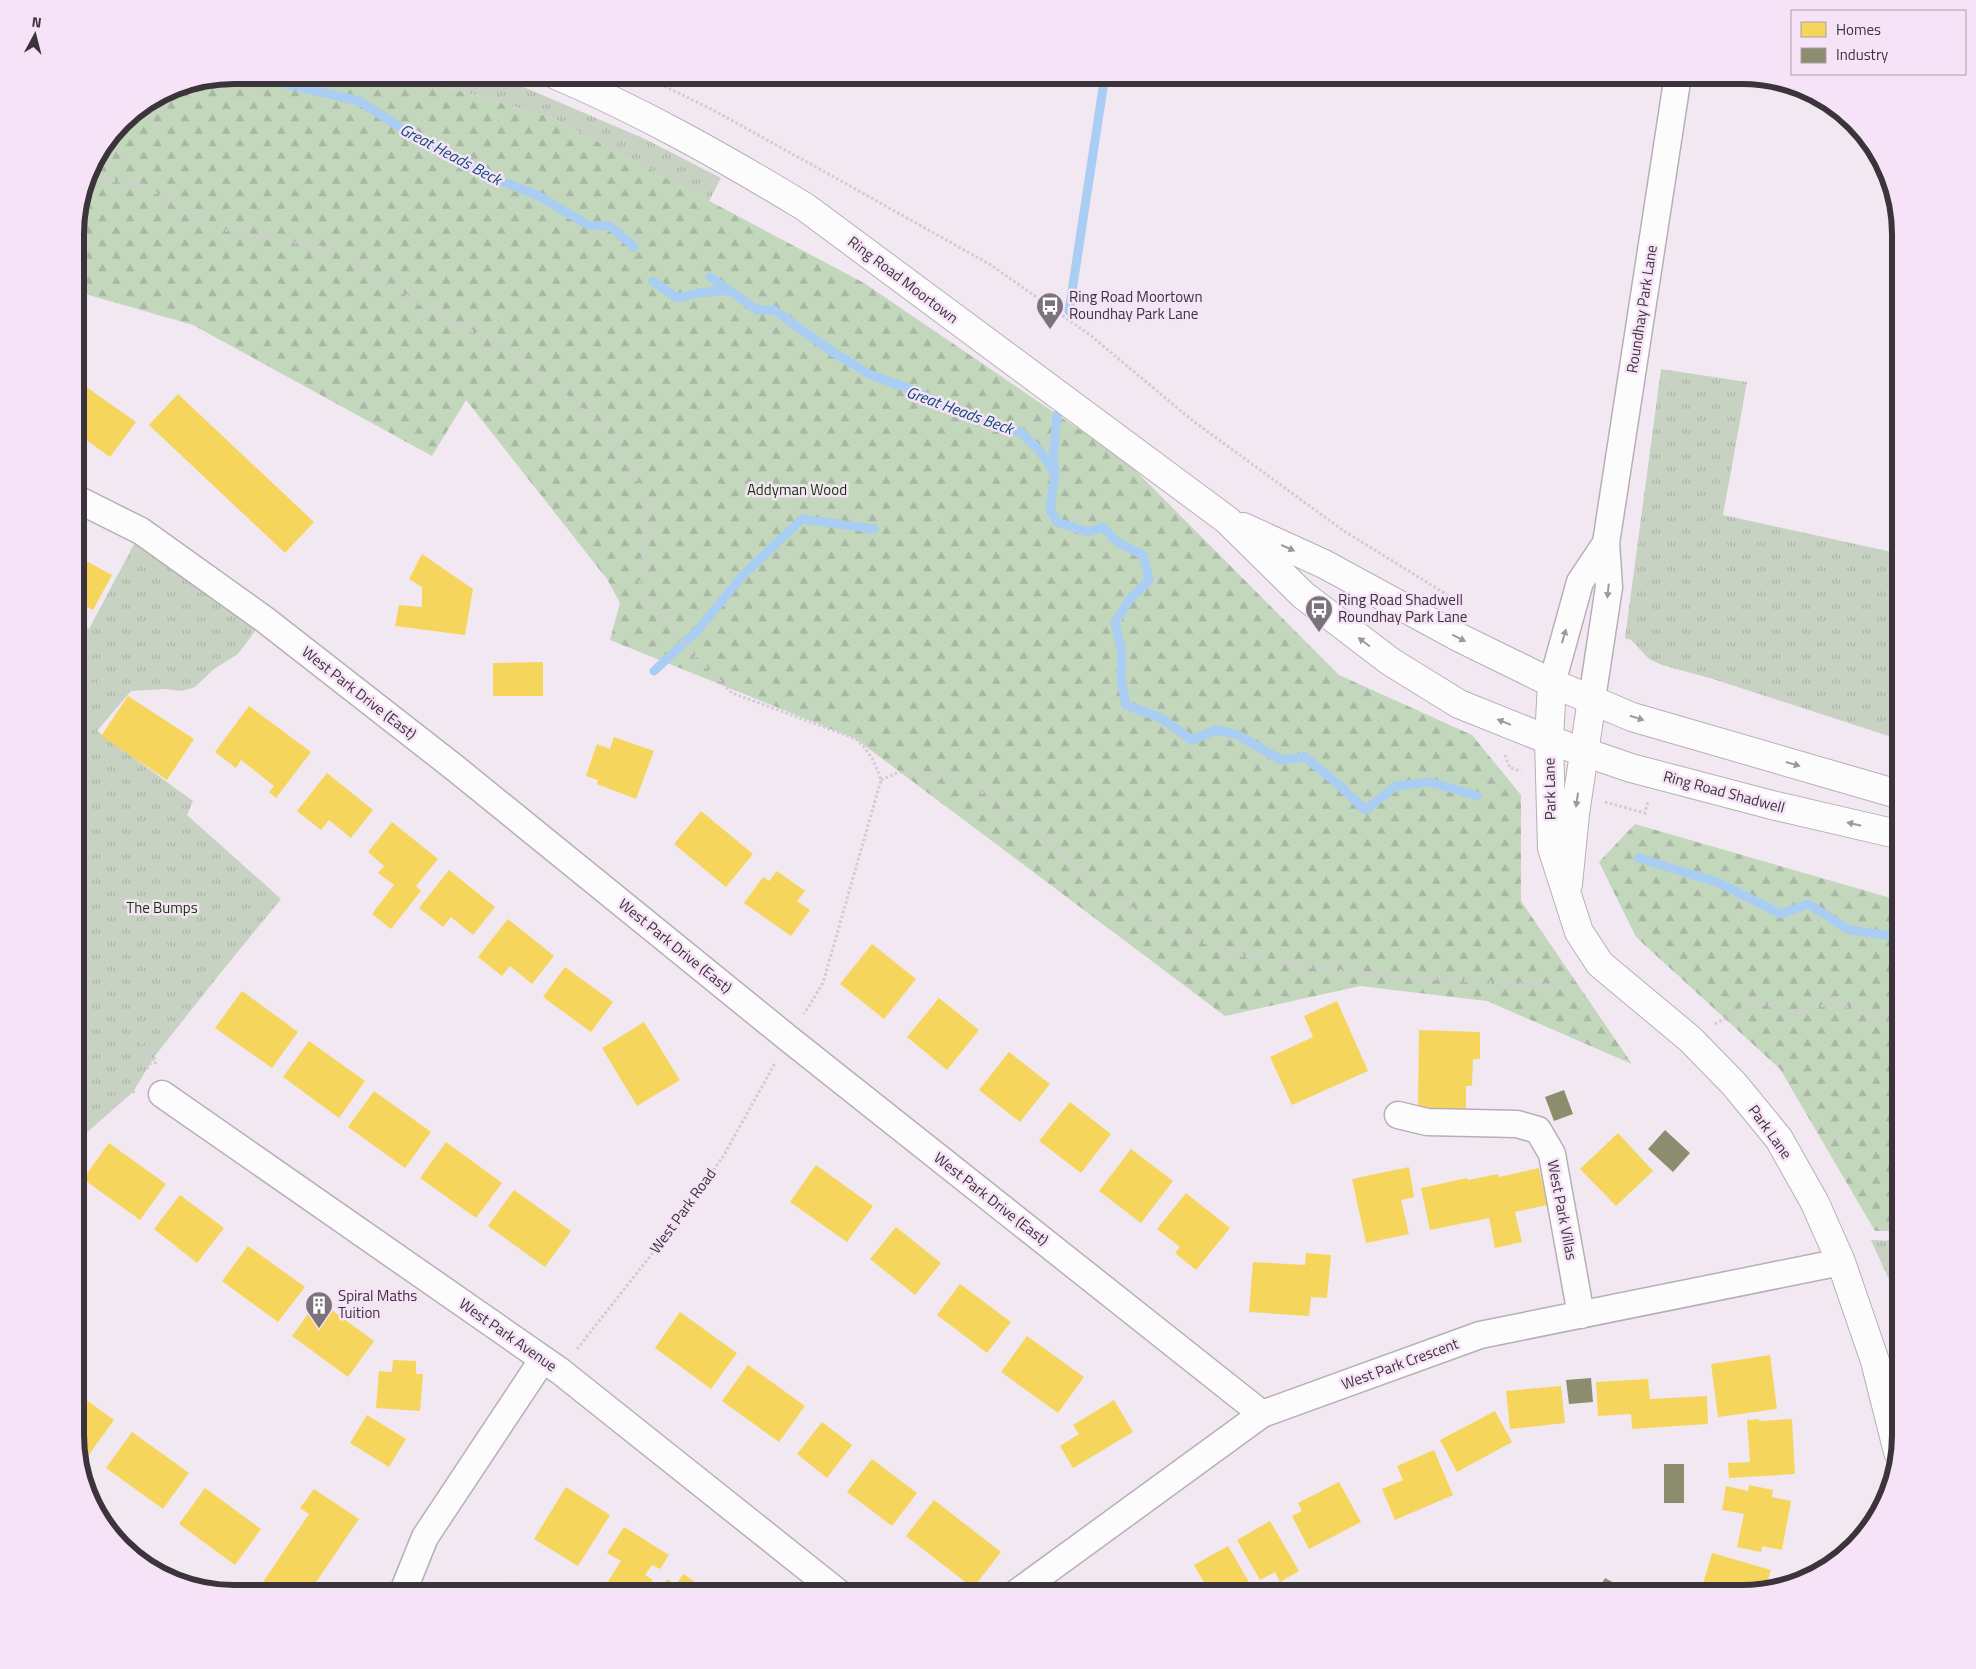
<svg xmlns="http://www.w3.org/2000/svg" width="1976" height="1669" font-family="'Titillium Web',sans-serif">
  <defs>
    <pattern id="grass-tufts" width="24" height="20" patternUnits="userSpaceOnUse" patternTransform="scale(1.25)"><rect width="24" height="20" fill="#c7d2c3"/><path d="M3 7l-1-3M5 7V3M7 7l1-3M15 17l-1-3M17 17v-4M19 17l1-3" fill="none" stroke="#acb5a8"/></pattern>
    <pattern id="forest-firs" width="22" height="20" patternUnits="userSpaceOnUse" patternTransform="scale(1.25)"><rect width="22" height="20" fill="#c3d7bd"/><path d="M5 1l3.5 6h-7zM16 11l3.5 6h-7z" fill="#a8b9a3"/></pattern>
  </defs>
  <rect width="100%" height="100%" fill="#f2e8f2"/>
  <!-- grass -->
  <path fill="url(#grass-tufts)" d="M405,75h91l149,64 76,39 -12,23 -156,-83z
    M1661,369l86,13 -24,133 178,39v186l-188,-61 -51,-14 -13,-6 -18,-19 -6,-2z
    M141,531l123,88 -26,35 -24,15 -19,18 -13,4 -17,-2 -34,2 -34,40 96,70 -6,14 94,84 -63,77 -64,81 -21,35 -58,51v-520l14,6z
    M1871,1240l30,1v65z"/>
  <!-- forest -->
  <path fill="url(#forest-firs)" d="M234,75h171l148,43 311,165 263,179 212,213 133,60 49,60v106l111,163 -145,-63 -127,-15 -135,30 -369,-277 -246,-99 10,-37 -13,-24 -141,-179 -34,56 -239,-131 -118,-34v-68l17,-60 37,-48 44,-28z
    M1635,824l266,77v330h-26l-95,-162 -144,-132 -37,-75z"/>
  <!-- homes -->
  <path fill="#f6d55c" d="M75,379l61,43 -26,35 -35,-25z
    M178,394l136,128 -29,31 -136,-128z
    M422,554l51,35 -8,46 -70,-9 4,-21 23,2v-20l-13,-8z
    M75,555l37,20 -19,35 -18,-9z
    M543,662v34h-50v-33z
    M128,696l66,43 -27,41 -66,-44z
    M249,706l62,46 -35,46 -7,-6 5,-6 -33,-26 -5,8 -21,-16z
    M614,737l40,14 -18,48 -39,-15 1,-4 -12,-4 11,-32 13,5z
    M327,773l46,37 -22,28 -22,-18 -8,10 -24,-19z
    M701,811l52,43 -27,33 -52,-43z
    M392,822l46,37 -22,27 5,5 -30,38 -19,-15 22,-29 -16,-12 6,-7 -16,-14z
    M449,870l46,37 -22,28 -22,-18 -8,10 -24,-19z
    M777,871l28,20 -8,10 13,9 -19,26 -47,-33 19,-26 6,4z
    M508,919l46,37 -22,28 -22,-18 -8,10 -24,-19z
    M872,944l44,35 -32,40 -44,-35z
    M565,967l48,35 -22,30 -48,-35z
    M242,991l56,41 -26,36 -57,-40z
    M939,998l40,32 -32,40 -40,-33z
    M1337,1001l31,70 -76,34 -22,-48 43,-20 -9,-21z
    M644,1022l36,58 -43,26 -35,-58z
    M1419,1030l61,2v27h-7l-1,27h-6v25l-48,-1z
    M309,1041l56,40 -26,37 -56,-41z
    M1009,1052l41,32 -30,38 -41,-32z
    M374,1091l57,41 -26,36 -57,-41z
    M1070,1102l41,32 -30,39 -42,-32z
    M1618,1133l35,38 -37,35 -36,-37z
    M446,1142l56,41 -26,35 -56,-40z
    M109,1143l57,41 -26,36 -57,-41z
    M1131,1149l42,32 -32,42 -42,-32z
    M816,1165l57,41 -26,36 -57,-40z
    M1409,1167l5,30 -13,3 8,34 -43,9 -14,-64z
    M1539,1168l8,37 -32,7 7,30 -27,6 -6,-30 -59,12 -9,-42 46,-10 1,2 30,-6 1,3z
    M514,1190l57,41 -26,36 -57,-41z
    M1186,1193l44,35 -34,42 -21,-17 5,-6 -23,-18z
    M180,1195l44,33 -27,35 -43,-34z
    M896,1227l45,36 -26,32 -45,-36z
    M248,1246l57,41 -27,35 -56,-41z
    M1306,1253l25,2 -4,43 -16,-1 -2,19 -60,-4 4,-50 52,3z
    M960,1284l51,38 -24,31 -50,-38z
    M318,1300l56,41 -26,36 -56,-41z
    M680,1312l57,41 -26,36 -56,-41z
    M1027,1336l57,41 -26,36 -57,-41z
    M1770,1355l7,54 -59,8 -7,-53z
    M393,1360l23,1v13h7l-3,37 -44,-3 3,-37 13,1z
    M748,1365l57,41 -26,36 -57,-41z
    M1648,1379l2,20 57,-3 1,28 -76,5 -1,-15 -33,2 -2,-34z
    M1561,1386l4,37 -55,6 -4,-38z
    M75,1392l39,28 -26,36 -13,-11z
    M1114,1400l19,32 -60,36 -13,-22 19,-12 -6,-9z
    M1495,1411l17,31 -55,30 -17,-32z
    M367,1415l39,24 -17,28 -39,-24z
    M1759,1419v2l33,-2 3,55 -66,4 -1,-15 22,-1 -3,-42z
    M822,1422l30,23 -25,33 -30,-24z
    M132,1432l57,41 -26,36 -57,-41z
    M1434,1450l19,45 -58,25 -13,-31 21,-9 -6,-14z
    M872,1459l45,34 -25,33 -45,-34z
    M1339,1482l22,40 -52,27 -17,-33 10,-5 -4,-8z
    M1749,1485l24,5 -1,7 19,4 -9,49 -20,-4 -1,6 -24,-5 7,-33 -22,-4 4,-24 22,5z
    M566,1487l44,28 -32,51 -44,-27z
    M205,1488l56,41 -26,36 -56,-41z
    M314,1489l45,30 -51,75h-33l-14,-9 48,-71 -9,-6z
    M934,1500l67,52 -28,36 -67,-52z
    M1270,1521l29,50 -19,11 -5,-10 -15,8 -23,-40z
    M624,1527l45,28 -9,14 -8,-4 -7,10 8,5 -9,14h-27l-12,-8 16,-25 -14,-8z
    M1228,1546l28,48h-45l-17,-29z
    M1712,1553l59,17 -6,19 -23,5h-42z
    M683,1574l31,20h-57l10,-15 9,6z
    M512,1581l20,13h-28z"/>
  <!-- industry -->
  <path fill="#8c8c6e" d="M1564,1090l9,24 -19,7 -9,-24z
    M1665,1130l25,23 -17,19 -25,-23z
    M1591,1378l2,24 -24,2 -3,-24z
    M1664,1464h20v39h-20z
    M1605,1578l30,16h-39z"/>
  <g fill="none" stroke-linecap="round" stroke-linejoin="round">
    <!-- stream -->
    <path stroke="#a9cdf3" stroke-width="9" d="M260,75l14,6 85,20 69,44 53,28 58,23 49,29 22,1 24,21
      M710,277l47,33h17l60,43 37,22 39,14 61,28 50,15 18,18 16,24 -5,35 7,13 31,10 15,-5 14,15 26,13 6,25 -20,20 -14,23 7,29 -1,26 5,27 35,13 31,22 24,-10 20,4 45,26 24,-3 33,27 27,26 31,-24 34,-4 47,14
      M653,281l24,17c17,-4 34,-8 52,-7
      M1069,311l36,-236
      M1055,472l-2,-13 4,-44
      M654,671l43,-40 46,-56 59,-56 72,10
      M1639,858l80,25 62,31 27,-10 41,26 37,5 15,5"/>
    <!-- street casing -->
    <g stroke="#b7afb7" stroke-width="29">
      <path id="street" d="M75,498l66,33 123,88 191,149 334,271 473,375
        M1552,683l28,-101 26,-39
        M1592,699l17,-112 -3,-44 72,-468
        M162,1094l398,277 280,223
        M1398,1115l29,7 90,2 21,6 14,24 29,161
        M402,1594l23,-57 118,-178
        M1015,1594l247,-180 218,-79 361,-73"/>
    </g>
    <!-- secondary casing -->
    <g stroke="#b7afb7" stroke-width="30">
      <path id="secondary" d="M1552,683l-3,57 3,108 27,84 21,32 90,75 44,45 45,55 36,64 26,59 34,99 23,91
        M1568,884l7,-70 17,-115"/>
    </g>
    <!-- highway casing -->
    <g stroke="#b7afb7" stroke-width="30">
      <path id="highway" d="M556,75c87,37 168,83 249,132l422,313 76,75 88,67 68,42 90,36 82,28 141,37 129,30
        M1243,527l81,37 136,74 92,45 80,34 269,78"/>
    </g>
    <!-- path -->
    <path stroke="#d0ccd0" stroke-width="3" stroke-dasharray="2.5 2.5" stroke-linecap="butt" d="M642,75l71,35 112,62 166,93 99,70 103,86 151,110 110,68
      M88,177l54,7 48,30 34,16 111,20 99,63 68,33 92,72 40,54 14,39 -9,78 52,63 41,41 124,46c14,13 19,24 25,41l-58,203 -19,31
      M75,691c31,-9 110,-56 131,-80
      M1505,755l5,13 11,3
      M881,780l18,-8 32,3 56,19 68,54 51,45 70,40 68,23 87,14 75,7 94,6 67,2 9,-6
      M1605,802l40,11 3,-12
      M75,960l39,52 40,45 2,9
      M1715,1024l40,-23 37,12 34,-8 35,3 27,14 13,1
      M147,1069l7,-11
      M75,1109l31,-11 27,-6 2,-2
      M577,1349l97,-123 50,-71 51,-92"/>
    <!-- street -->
    <use href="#street" stroke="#fdfcfd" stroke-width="26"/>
    <!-- secondary -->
    <use href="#secondary" stroke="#fdfcfd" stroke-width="28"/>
    <!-- highway -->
    <use href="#highway" stroke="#fdfcfd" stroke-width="28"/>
  </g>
  <!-- one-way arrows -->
  <defs><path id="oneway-solid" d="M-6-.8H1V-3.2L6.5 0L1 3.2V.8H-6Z" transform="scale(1.25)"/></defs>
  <g fill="#9c989c">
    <use href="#oneway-solid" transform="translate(1288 548) rotate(24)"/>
    <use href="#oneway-solid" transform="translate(1608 591) rotate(96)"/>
    <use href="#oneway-solid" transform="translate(1564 636) rotate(-74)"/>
    <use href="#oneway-solid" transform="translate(1459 638) rotate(27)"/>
    <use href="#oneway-solid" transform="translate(1364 642) rotate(-143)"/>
    <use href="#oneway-solid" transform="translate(1637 718) rotate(18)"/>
    <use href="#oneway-solid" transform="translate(1504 722) rotate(-158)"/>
    <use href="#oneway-solid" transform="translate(1793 764) rotate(16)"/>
    <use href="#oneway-solid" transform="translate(1577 800) rotate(98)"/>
    <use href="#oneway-solid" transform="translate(1854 824) rotate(-167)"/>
  </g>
  <!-- icons -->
  <defs>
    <g id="bus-pin" transform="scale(1.4375)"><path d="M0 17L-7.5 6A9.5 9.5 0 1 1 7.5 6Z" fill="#7b737b" stroke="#f7e3f7"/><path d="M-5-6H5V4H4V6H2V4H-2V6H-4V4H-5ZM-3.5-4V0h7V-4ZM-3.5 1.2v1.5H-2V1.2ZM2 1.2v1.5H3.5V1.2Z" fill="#fff"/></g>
    <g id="building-pin" transform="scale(1.4375)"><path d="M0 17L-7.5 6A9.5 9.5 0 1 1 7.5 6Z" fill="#7b737b" stroke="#f7e3f7"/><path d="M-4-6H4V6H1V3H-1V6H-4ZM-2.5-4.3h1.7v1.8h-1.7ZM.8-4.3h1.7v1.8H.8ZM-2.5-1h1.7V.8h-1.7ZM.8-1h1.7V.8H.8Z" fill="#fff"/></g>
  </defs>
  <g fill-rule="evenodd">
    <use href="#bus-pin" x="1050" y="306"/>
    <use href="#bus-pin" x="1319" y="609"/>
    <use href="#building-pin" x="319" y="1305"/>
  </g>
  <g text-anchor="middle" stroke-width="5" stroke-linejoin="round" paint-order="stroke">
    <!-- street labels -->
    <g font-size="15" fill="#3b343b" stroke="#f7e3f7">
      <text transform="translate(903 280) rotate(37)" y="5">Ring Road Moortown</text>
      <text transform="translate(1642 309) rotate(-81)" y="5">Roundhay Park Lane</text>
      <text transform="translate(359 693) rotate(38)" y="5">West Park Drive (East)</text>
      <text transform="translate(1550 789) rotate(-91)" y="5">Park Lane</text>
      <text transform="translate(1724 792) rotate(15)" y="5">Ring Road Shadwell</text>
      <text transform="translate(675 946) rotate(39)" y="5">West Park Drive (East)</text>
      <text transform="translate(1770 1132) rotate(54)" y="5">Park Lane</text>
      <text transform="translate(991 1199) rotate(38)" y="5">West Park Drive (East)</text>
      <text transform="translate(1562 1210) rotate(79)" y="5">West Park Villas</text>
      <text transform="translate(683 1211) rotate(-54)" y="5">West Park Road</text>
      <text transform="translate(508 1335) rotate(35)" y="5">West Park Avenue</text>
      <text transform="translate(1400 1364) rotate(-20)" y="5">West Park Crescent</text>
    </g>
    <!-- poi labels -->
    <g font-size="15" fill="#3b343b" stroke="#f7e3f7" text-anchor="start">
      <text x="1069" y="302">Ring Road Moortown<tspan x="1069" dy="17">Roundhay Park Lane</tspan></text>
      <text x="1338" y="605">Ring Road Shadwell<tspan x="1338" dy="17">Roundhay Park Lane</tspan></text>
      <text x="338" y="1301">Spiral Maths<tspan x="338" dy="17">Tuition</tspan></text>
    </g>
    <!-- park labels -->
    <g font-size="15" fill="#0e3b01" stroke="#f7e3f7">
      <text x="797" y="495">Addyman Wood</text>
      <text x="162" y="913">The Bumps</text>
    </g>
    <!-- water labels -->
    <g font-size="16" font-style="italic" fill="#0f4d7b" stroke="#f7e3f7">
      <text transform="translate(451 154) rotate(28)" y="6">Great Heads Beck</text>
      <text transform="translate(960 410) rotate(20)" y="6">Great Heads Beck</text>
    </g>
  </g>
  <!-- crop -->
  <path d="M0 0H1976V1669H0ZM234 84H1742A150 150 0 0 1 1892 234V1435A150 150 0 0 1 1742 1585H234A150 150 0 0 1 84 1435V234A150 150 0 0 1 234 84Z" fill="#f7e3f7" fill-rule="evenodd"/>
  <path fill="none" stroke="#3b343b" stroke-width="6" d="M234 84H1742A150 150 0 0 1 1892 234V1435A150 150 0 0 1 1742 1585H234A150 150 0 0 1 84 1435V234A150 150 0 0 1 234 84Z"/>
  <!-- legend -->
  <rect x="1791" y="10" width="175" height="65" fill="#f7e3f7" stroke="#ac9dac"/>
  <rect x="1801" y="22" width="25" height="15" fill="#f6d55c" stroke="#ac9dac"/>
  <text x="1836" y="35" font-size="15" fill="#3b343b">Homes</text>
  <rect x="1801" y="48" width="25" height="15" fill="#8c8c6e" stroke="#ac9dac"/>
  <text x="1836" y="60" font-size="15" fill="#3b343b">Industry</text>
  <!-- north arrow -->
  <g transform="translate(35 35) rotate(7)" stroke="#f7e3f7" stroke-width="4" paint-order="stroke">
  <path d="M0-4L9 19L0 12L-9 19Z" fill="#3b343b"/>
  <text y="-8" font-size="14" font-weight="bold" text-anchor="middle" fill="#3b343b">N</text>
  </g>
</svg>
